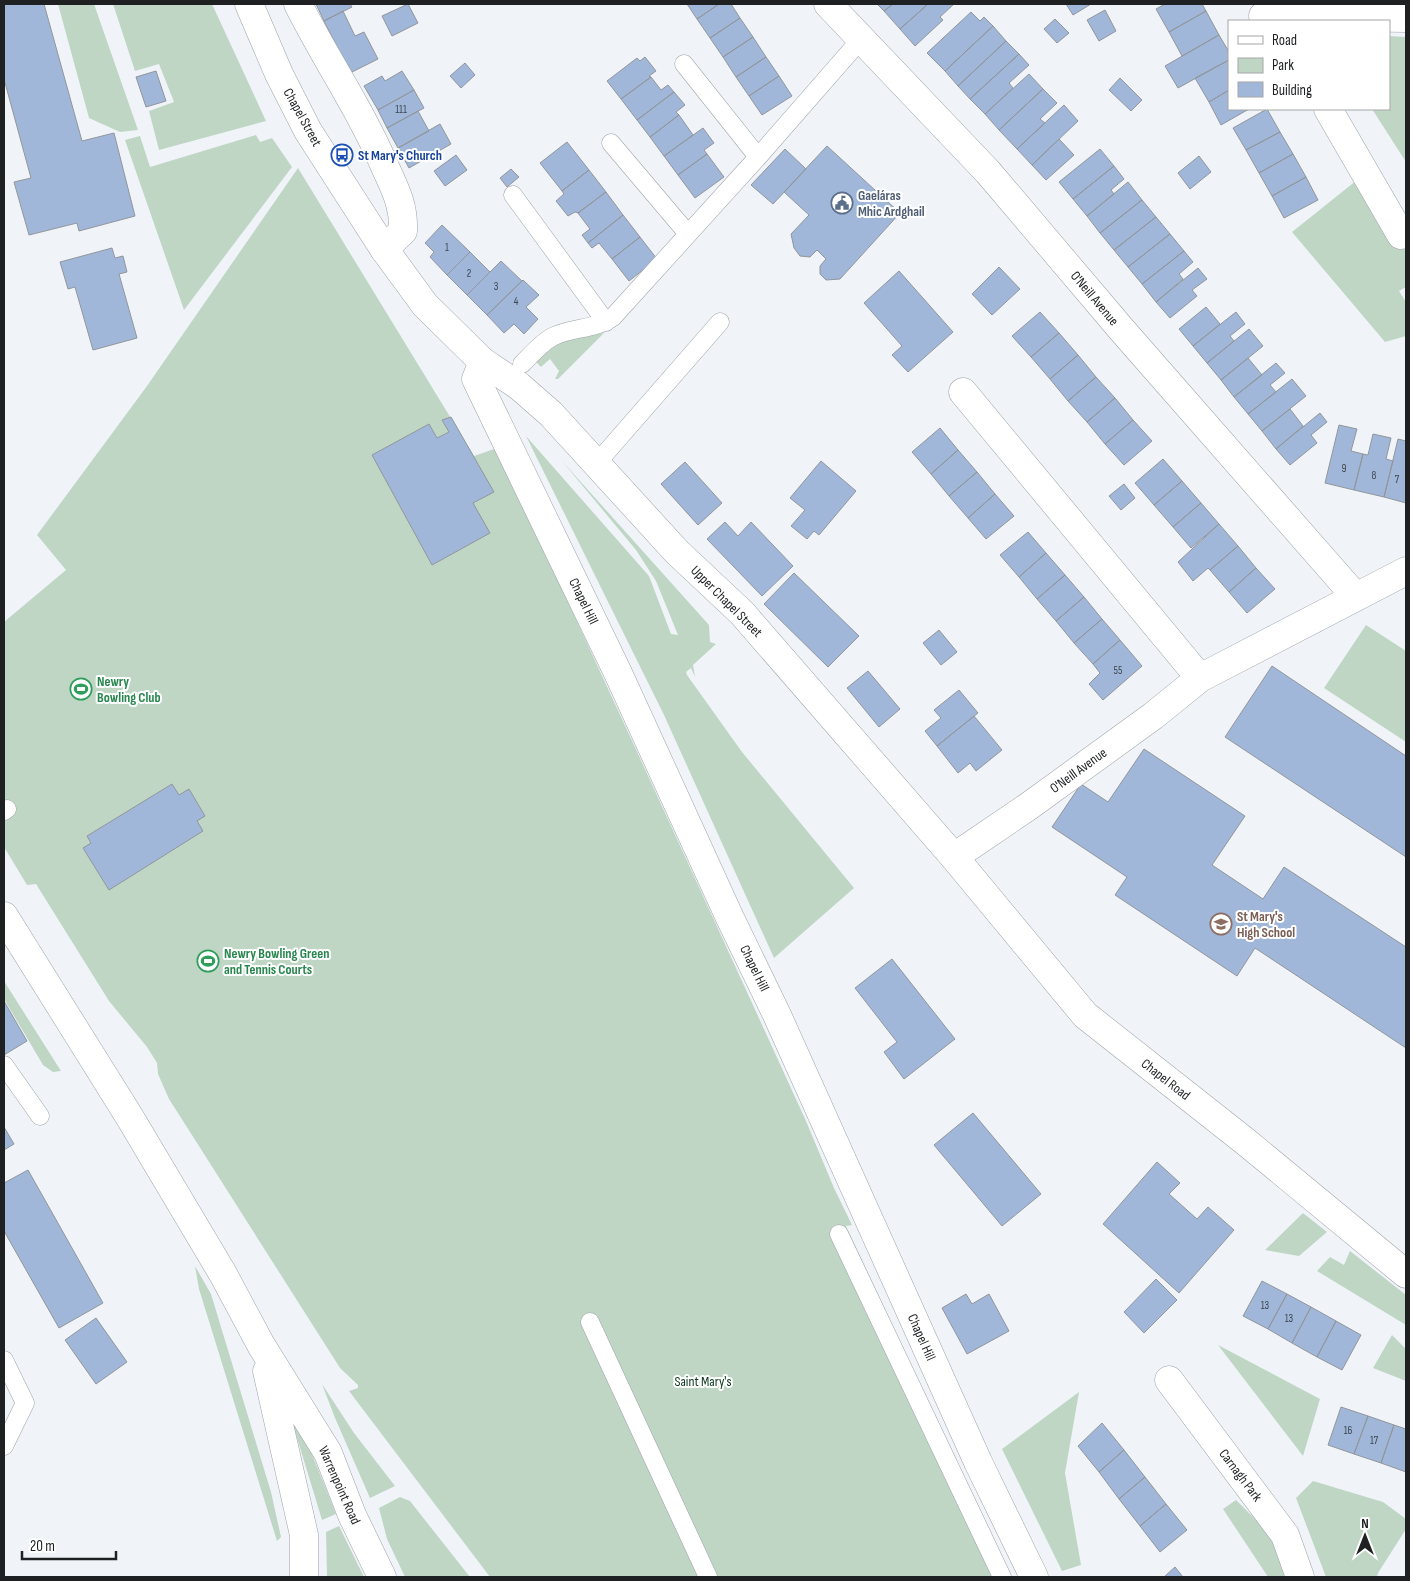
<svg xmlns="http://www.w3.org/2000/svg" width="1410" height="1581" font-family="'Sofia Sans Condensed',sans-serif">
  <rect width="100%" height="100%" fill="#f0f4f9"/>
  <!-- green -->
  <path fill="#bfd6c5" d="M58,4h36l44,126 -18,2 -31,-14z
    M113,4h99l54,117 -107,29 -10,-39 25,-9 -15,-38 -24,7z
    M1389,36l17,1v125l-34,-53h17z
    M256,135l4,7 12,-4 20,29 -108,143 -59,-170 15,-4 10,31z
    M298,168l176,288 23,-8 137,297 172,376 28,67 18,37 -6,1 164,351h-520l-141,-186 9,-3v-3l-18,-17 -171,-269 -11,-25 -1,-11 -10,-16 -38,-46 -73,-117 -9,1 -23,-38v-225l62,-52 -29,-35 110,-149z
    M1357,180l49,63v44l-7,4 7,11v34l-21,6 -93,-110z
    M604,333l-46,46h-3l4,-8 -9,-12 -9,8 -5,-5 19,-20z
    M526,436l123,140 22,58 7,1 -22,-54 -20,-31 -74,-89 147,164 1,17 6,2 -23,21 2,12 -4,-9 -5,4 1,3 55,77 112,136 -80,70 -110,-243z
    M1366,625l40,26v91l-82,-54z
    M4,981l57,90 -8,1 -10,-7 -39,-66z
    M1303,1213l24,19 -28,24 -34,-6z
    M1350,1251l56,44v30l-89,-54 13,-14 14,8z
    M195,1266l16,28 60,198 10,45 -4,4 -78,-252z
    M1392,1335l14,14v32l-33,-13z
    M1218,1345l102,54 -17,57z
    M322,1384l32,49 41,53 -25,12 -35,-80z
    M1079,1392l-14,81 16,92 -19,6 -60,-122z
    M291,1418l11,11 34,85 -14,6z
    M1313,1481l70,21 23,17v10l-28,44 -1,4h-51l-30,-79z
    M400,1497l10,4 60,76h-65l-18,-38 -8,-31z
    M1236,1500l41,41 13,36h-22l-45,-68z
    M339,1526l25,51h-37l-1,-45z"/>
  <!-- building -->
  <path fill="#a0b7d9" stroke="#92969b" d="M4,4h40l38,137 32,-8 21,83 -56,15 -2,-8 -48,12 -15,-53 17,-4 -27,-99z
    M316,4h34l2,3 -28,14z
    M408,4l10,19 -26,13 -10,-20z
    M687,4h32l-22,15z
    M719,4h12l9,14 -30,20 -13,-19z
    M877,4h16l-9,7z
    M893,4h35l-28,25 -16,-18z
    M928,4h26l-14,13 3,3 -28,26 -15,-17z
    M1066,4h25l-18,11z
    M1165,4h37l4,7 -37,21 -13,-23z
    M1105,10l11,21 -17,10 -12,-21z
    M343,11l12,25 9,-4 14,27 -28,14 -26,-52z
    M1206,11l13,24 -37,21 -13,-24z
    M971,12l9,9 4,-4 9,9 -48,45 -18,-18z
    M740,18l13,19 -30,20 -13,-19z
    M1055,19l14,14 -12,10 -13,-14z
    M993,26l13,15 -48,45 -13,-15z
    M1219,35l10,17v8l-51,28 -13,-22z
    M753,37l13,20 -30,20 -13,-20z
    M1006,41l13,13 -49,45 -12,-13z
    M1019,54l10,11 -20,18 4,5 -28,26 -15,-15z
    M645,57l11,14 -7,5 2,1 -30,22 -14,-18 30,-23 3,3z
    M766,57l13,19 -30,20 -13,-19z
    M1229,60v30l-20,12 -14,-24z
    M465,63l10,12 -14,13 -11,-12z
    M156,71l10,30 -20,6 -10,-30z
    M402,71l12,19 -36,20 -14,-24 18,-10 3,5z
    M1029,74l14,15 -44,41 -14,-16z
    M779,76l13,20 -30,19 -13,-19z
    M651,77l10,13 7,-5 6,7 -37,28 -16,-21z
    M1120,78l22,22 -11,11 -22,-21z
    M1043,89l14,14 -17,16 5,4 -28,26 -18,-19z
    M414,90l10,18 -37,20 -9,-18z
    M1229,90v19h20l-28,16 -12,-23z
    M674,92l11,13 -9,7 3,3 -29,22 -13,-17z
    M1064,105l14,16 -46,44 -15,-16z
    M1267,109l13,23 -34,18 -13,-22z
    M418,111l11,20 -31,17 -11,-20z
    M679,115l14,20 -29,21 -14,-19z
    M440,124l11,20 -42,24 -11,-20z
    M703,128l11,15 -10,7 3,4 -29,21 -14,-19z
    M1280,132l13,22 -34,19 -13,-23z
    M1059,139l15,16 -28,25 -14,-15z
    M567,142l22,28 -27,21 -22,-28z
    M827,146l73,67 -60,66 -14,1 -6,-6v-8l6,-7 -9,-9 -7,7 -10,-1 -6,-8 -3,-14 18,-19 -25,-23z
    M785,149l21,20 -33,35 -22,-19z
    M1100,149l14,17 -41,33 -14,-17z
    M707,154l17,23 -29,21 -17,-23z
    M1293,154l13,23 -34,19 -13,-23z
    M456,155l11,15 -22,16 -11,-15z
    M1199,156l12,16 -21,17 -12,-16z
    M1114,166l10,13 -13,11 3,4 -27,22 -14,-17z
    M511,169l8,8 -12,10 -7,-9z
    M589,170l17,22 -28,21 -3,-1 -7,4 -12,-15 8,-7 -2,-3z
    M1306,177l12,23 -34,18 -12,-22z
    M1128,182l14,18 -42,33 -13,-17z
    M606,192l17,23 -35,28 -6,-8 8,-6 -12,-16z
    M1142,200l14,17 -42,33 -14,-17z
    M623,215l17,22 -28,22 -13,-16 -7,5 -4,-5z
    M1156,217l14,17 -42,33 -14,-17z
    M442,225l28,27 -23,23 -17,-18 4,-5 -9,-9z
    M1170,234l14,17 -42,33 -14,-17z
    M640,237l17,22 -28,22 -17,-22z
    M112,248l3,10 8,-2 4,16 -8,2 18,64 -44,12 -18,-63 -7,2 -8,-27z
    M1184,251l9,11 -14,12 4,5 -27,23 -14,-18z
    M470,252l20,20 -23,23 -20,-20z
    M501,261l21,20 -35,34 -20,-20z
    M999,267l21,22 -28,26 -20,-21z
    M1198,268l9,11 -15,11 5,6 -27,22 -14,-16z
    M899,271l54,61 -45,40 -16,-17 10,-9 -38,-43z
    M523,280l16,15 -13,12 12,12 -14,15 -10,-10 -10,9 -17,-18z
    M1206,307l14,17 -27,22 -14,-17z
    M1040,312l19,21 -28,24 -19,-21z
    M1236,312l9,12 -15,12 4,5 -27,22 -14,-17z
    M1249,329l14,17 -42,34 -14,-17z
    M1059,333l19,22 -28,24 -19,-22z
    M1078,355l18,22 -28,24 -18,-22z
    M1248,358l14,17 -28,22 -13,-17z
    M1276,363l9,10 -15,12 6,7 -28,22 -14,-17z
    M1096,377l19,21 -28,24 -19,-21z
    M1292,379l14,17 -44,35 -14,-17z
    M1115,398l18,22 -28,24 -18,-22z
    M1290,409l13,17 -27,23 -14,-18z
    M1320,413l7,9 -16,13 6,8 -27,22 -14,-16z
    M451,417l43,75 -21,11 17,30 -58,32 -60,-110 57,-31 8,14 12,-6 -7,-12z
    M1133,420l19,21 -28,24 -19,-21z
    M1339,425l18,4 -6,22 12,3 -9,36 -29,-7z
    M940,428l18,22 -27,24 -19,-22z
    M1373,434l18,4 -5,21 7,2 -9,36 -30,-7 9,-36 5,1z
    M1398,439l8,2v62l-22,-6z
    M958,450l19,22 -28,24 -18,-22z
    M1163,459l19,22 -28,24 -19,-22z
    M821,461l35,30 -37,44 -5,-4 -7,8 -16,-13 14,-16 -15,-12z
    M685,462l37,41 -24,22 -37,-41z
    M977,472l18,22 -27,24 -19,-22z
    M1182,481l19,22 -28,24 -19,-22z
    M1124,484l11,14 -14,12 -12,-14z
    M995,494l19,22 -28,23 -18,-21z
    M1201,503l18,21 -28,24 -18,-21z
    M725,522l13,14 13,-14 42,44 -31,30 -55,-57z
    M1219,524l19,22 -28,24 -2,-2 -15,13 -15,-19z
    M1028,532l18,21 -27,24 -19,-22z
    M1238,546l18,22 -27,24 -19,-22z
    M1046,553l19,22 -28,24 -18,-22z
    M1256,568l19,21 -28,24 -18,-21z
    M794,573l65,63 -31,31 -64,-63z
    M1065,575l19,22 -28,24 -19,-22z
    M1084,597l18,22 -28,24 -18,-22z
    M1102,619l18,21 -27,24 -19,-21z
    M939,630l18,22 -16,13 -18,-22z
    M1120,640l22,26 -39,34 -14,-16 11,-11 -7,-9z
    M1272,666l134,90v101l-181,-120z
    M868,671l32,38 -21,18 -32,-39z
    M959,690l19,23 -41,33 -12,-15 16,-13 -7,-8z
    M974,716l28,34 -26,21 -6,-8 -12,10 -21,-27z
    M1144,749l101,67 -33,49 51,34 21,-32 122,80v101l-151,-100 -18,28 -122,-81 12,-18 -75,-50 29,-43 27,18z
    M172,784l7,11 10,-6 16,27 -8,5 6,10 -94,59 -26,-42 8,-5 -4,-7z
    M892,959l63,80 -51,40 -20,-27 13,-10 -42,-54z
    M4,1001l23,40 -23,14z
    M973,1113l68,81 -39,32 -68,-81z
    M4,1127l10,17 -10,6z
    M1157,1162l23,21 -11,11 28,25 11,-12 26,23 -55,63 -76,-69z
    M28,1170l75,133 -44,25 -55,-97v-48z
    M1156,1279l21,21 -33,33 -20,-21z
    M1262,1281l25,13 -19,35 -25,-13z
    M966,1294l6,10 17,-10 20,37 -42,23 -25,-46z
    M1287,1294l24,13 -19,36 -24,-14z
    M1311,1307l25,14 -19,36 -25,-14z
    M96,1318l31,44 -31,22 -31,-44z
    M1336,1321l25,14 -19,35 -25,-13z
    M1341,1407l27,9 -14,38 -26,-9z
    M1368,1416l26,9 -13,38 -27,-9z
    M1102,1423l22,27 -25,22 -21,-26z
    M1394,1425l12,4v43l-25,-9z
    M1124,1450l21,27 -26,22 -20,-27z
    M1145,1477l21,27 -26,22 -21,-27z
    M1166,1504l21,26 -27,22 -20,-26z
    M1175,1567l8,10h-19z"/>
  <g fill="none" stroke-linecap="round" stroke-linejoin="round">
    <!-- service casing -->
    <g stroke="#9fa2a8" stroke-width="19">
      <path id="service" d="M684,64l74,93
        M611,143l77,91
        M513,195l93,127
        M522,364c9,-9 19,-21 30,-27 19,-10 43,-7 61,-20l145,-160 104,-119
        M596,464l124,-142
        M4,811l3,-2
        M4,1065l36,51
        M839,1234l163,343
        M590,1322l118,255
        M4,1360l21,43 -21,43"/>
    </g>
    <!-- minor casing -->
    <g stroke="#9fa2a8" stroke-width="29">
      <path id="minor" d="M298,4c28,56 64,108 88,165 10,22 18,37 17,62l-19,18
        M828,4l160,168 134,158 234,267
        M1263,16l143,2
        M1328,109l73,126
        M483,362l-7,17 142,294 112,245 47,97 201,447 56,115
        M963,392l237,286
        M954,857l75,-51 124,-90 47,-38 206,-107
        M1169,1380l116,155 15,42"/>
    </g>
    <!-- tertiary casing -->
    <g stroke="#9fa2a8" stroke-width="29">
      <path id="tertiary" d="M249,4l30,70 29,57 76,118 41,56 58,57 36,24 32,28 126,138 65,61 212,244 131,158 161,127 160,132"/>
    </g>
    <!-- trunk casing -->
    <g stroke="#9fa2a8" stroke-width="29">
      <path id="trunk" d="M4,916l125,200 94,158 38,71 67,108 24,62 30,62
        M267,1371l37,164v42"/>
    </g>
    <!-- service -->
    <use href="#service" stroke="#fff" stroke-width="18"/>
    <!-- minor -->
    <use href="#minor" stroke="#fff" stroke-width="28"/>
    <!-- tertiary -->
    <use href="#tertiary" stroke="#fff" stroke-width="28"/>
    <!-- trunk -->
    <use href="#trunk" stroke="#fff" stroke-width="28"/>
  </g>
  <!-- icons -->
  <defs>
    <g id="bus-ring" transform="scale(1.125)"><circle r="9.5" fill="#fff" stroke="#1a4fb4" stroke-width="1.5"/><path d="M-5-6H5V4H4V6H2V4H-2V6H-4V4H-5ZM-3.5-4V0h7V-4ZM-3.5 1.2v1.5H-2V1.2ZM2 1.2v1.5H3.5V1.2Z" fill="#1a4fb4"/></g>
    <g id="civic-ring" transform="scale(1.125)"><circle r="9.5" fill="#fff" stroke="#5c6f8a" stroke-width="1.5"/><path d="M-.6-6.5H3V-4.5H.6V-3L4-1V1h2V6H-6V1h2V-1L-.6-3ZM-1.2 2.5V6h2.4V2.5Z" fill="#5c6f8a"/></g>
    <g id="stadium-ring" transform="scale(1.125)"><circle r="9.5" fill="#fff" stroke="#2e9e5b" stroke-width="1.5"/><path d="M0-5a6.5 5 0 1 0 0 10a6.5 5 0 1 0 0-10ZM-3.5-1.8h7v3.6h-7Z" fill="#2e9e5b"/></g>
    <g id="school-ring" transform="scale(1.125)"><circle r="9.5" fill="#fff" stroke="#8d6e63" stroke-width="1.5"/><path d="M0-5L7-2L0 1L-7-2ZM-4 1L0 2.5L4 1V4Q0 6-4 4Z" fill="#8d6e63"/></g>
  </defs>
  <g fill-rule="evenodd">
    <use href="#bus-ring" x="342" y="155"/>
    <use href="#civic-ring" x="842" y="203"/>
    <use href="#stadium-ring" x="81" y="689"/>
    <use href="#school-ring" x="1221" y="924"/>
    <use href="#stadium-ring" x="208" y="961"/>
  </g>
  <g text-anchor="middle" stroke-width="4" stroke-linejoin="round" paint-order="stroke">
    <!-- number labels -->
    <g font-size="11" fill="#3e4650">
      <text x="401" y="113">111</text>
      <text x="447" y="251">1</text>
      <text x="469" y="277">2</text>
      <text x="496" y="290">3</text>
      <text x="516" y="305">4</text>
      <text x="1344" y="472">9</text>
      <text x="1374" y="479">8</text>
      <text x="1397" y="483">7</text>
      <text x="1118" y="674">55</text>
      <text x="1265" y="1309">13</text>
      <text x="1289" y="1322">13</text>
      <text x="1348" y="1434">16</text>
      <text x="1374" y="1444">17</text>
    </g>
    <!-- street labels -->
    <g font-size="14" fill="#1e2022" stroke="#fff">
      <text transform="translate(303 117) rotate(61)" y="5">Chapel Street</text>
      <text transform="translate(1095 298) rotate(50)" y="5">O'Neill Avenue</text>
      <text transform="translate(584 601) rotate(64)" y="5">Chapel Hill</text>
      <text transform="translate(727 601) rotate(45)" y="5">Upper Chapel Street</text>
      <text transform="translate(1078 770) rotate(-36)" y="5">O'Neill Avenue</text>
      <text transform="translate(755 968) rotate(64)" y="5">Chapel Hill</text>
      <text transform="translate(1166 1079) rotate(38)" y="5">Chapel Road</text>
      <text transform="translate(922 1337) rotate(66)" y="5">Chapel Hill</text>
      <text transform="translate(1241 1475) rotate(53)" y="5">Carnagh Park</text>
      <text transform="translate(340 1485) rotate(66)" y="5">Warrenpoint Road</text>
    </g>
    <!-- transit labels -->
    <g font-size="14" font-weight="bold" fill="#164399" stroke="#fff" text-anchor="start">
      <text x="358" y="160">St Mary's Church</text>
    </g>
    <!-- service labels -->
    <g font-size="14" font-weight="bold" fill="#4e5e75" stroke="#fff" text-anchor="start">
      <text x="858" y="200">Gaeláras<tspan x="858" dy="16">Mhic Ardghail</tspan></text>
    </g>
    <!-- leisure labels -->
    <g font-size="14" font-weight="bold" fill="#27864d" stroke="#fff" text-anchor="start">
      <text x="97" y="686">Newry<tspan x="97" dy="16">Bowling Club</tspan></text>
      <text x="224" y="958">Newry Bowling Green<tspan x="224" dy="16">and Tennis Courts</tspan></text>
    </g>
    <!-- education labels -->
    <g font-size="14" font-weight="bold" fill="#785e54" stroke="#fff" text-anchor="start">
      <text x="1237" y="921">St Mary's<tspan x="1237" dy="16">High School</tspan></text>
    </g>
    <!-- park labels -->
    <g font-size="14" fill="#063419" stroke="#fff">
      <text x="703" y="1386">Saint Mary's</text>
    </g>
  </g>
  <!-- border -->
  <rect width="1410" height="1581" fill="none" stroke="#1e2022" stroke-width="10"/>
  <!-- legend -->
  <rect x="1228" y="20" width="162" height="90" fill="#ffffff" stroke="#a5a6a7"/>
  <rect x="1238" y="36" width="25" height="8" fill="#ffffff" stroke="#a5a6a7"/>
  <text x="1272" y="45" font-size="15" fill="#1e2022">Road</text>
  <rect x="1238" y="58" width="25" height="15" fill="#bfd6c5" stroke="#a5a6a7"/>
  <text x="1272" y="70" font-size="15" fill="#1e2022">Park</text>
  <rect x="1238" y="82" width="25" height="15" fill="#a0b7d9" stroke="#a5a6a7"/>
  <text x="1272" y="95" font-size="15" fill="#1e2022">Building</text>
  <!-- north arrow -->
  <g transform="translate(1365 1536)" stroke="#ffffff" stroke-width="4" paint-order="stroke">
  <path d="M0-4L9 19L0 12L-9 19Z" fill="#1e2022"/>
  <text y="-8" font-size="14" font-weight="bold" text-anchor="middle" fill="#1e2022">N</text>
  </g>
  <!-- scale -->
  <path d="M22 1551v8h94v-8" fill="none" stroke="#1e2022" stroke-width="2.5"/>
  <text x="30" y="1551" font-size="15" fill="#1e2022" stroke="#ffffff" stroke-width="4" paint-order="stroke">20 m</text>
</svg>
